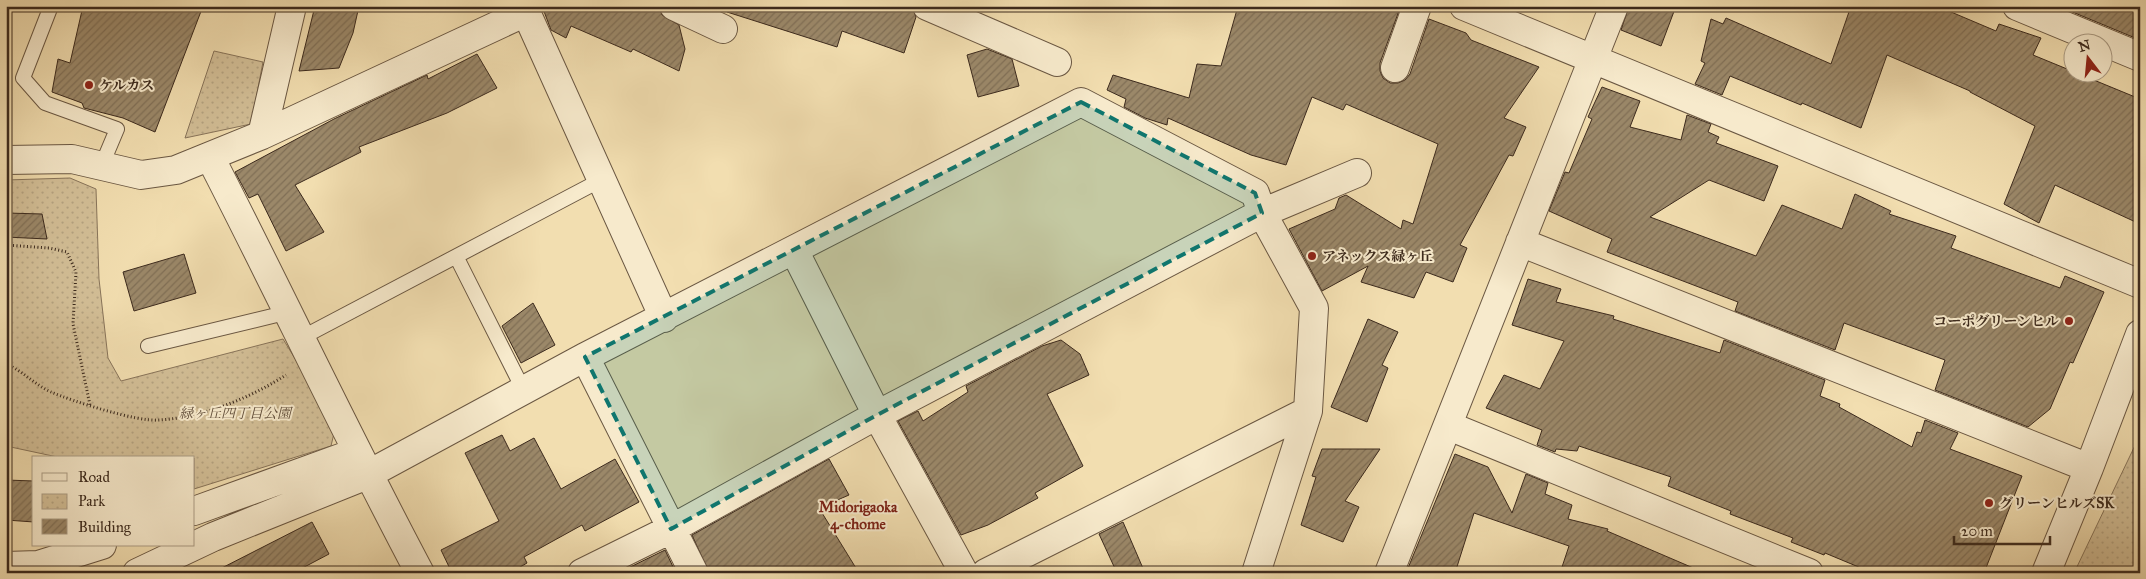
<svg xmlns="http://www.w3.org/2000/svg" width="2146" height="579" font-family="'IM FELL Great Primer','Noto Serif JP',serif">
  <defs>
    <pattern id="park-dots" width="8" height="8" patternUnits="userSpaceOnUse" patternTransform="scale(1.25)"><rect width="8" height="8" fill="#d3bf97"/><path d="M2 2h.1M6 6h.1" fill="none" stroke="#b6a482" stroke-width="1.8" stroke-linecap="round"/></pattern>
    <pattern id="building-hatch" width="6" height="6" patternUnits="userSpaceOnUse" patternTransform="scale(1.25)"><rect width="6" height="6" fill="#9b8869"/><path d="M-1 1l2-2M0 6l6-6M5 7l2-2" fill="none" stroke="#806f56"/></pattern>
  </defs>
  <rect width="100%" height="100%" fill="#f2deb0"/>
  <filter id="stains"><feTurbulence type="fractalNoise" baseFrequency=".004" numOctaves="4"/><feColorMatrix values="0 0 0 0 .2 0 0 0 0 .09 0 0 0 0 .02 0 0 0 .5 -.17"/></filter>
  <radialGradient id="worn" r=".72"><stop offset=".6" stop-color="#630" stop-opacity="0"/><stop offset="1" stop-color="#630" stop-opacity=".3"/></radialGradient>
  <!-- park -->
  <path fill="url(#park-dots)" stroke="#88745a" d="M214,51l49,11 -12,62 -66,14z
    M70,178l26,11 3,90 9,79 13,23 162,-42 30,49 22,41 -4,17 -137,43v-31h-132l-56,-12v-266z
    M2140,435v138h-66z"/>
  <!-- building -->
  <path fill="url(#building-hatch)" stroke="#3c2a1d" d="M83,6h120l-48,126 -32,-14 -39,-10 -2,-5 -30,-11 6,-33 12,4z
    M315,6h44l-6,27 -14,35 -40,3z
    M542,6h117l3,9 17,10 6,24 -6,22 -46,-22 -2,3 -60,-26 -5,12 -15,-8z
    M728,6h184l4,11 -12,36 -62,-22 -5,16 -110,-35z
    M1238,6h156l6,2 -20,55v8l3,7 7,5h8l7,-3 5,-6 19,-55 37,14 5,7 68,27 -35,51 22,9 -13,29 -4,-1 -49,90 7,3 -14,34 -27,-10 -12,26 -53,-16 7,-16 -46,25 -33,-62 46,-20 4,-11 7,-3 55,34 2,-9 10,4 25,-80 -92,-40 -3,6 -31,-13 -26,68 -35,-10 -83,-37 -1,7 -22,-7 -21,-11 2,-8 -19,-9 6,-15 76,23 8,-34 24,2z
    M1629,6h47l-15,40 -40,-16z
    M1851,6h50l-1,2 44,1 52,22 3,-7 42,14 -8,17 107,44v125l-85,-39 -16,38 -35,-19 31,-78 -65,-34v-1l-83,-36 -26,73 -59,-25 -1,2 -71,-29 -8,19 -27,-11 10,-21 -4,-2 10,-42 12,5 3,-6 105,46z
    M2058,6h82v34z
    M987,49l25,10 7,27 -41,11 -11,-42z
    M477,54l20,34 -50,25 -88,34 2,5 -66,33 29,47 -38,19 -28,-57 -9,4 -14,-26 99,-53 93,-44 1,4z
    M1602,87l38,14 -10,26 51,13 6,-25 24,9 -3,8 11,5 -3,6 62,23 -14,35 -55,-21 -59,37 106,39 26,-51 60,24 13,-35 36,17 -2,3 67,22 -5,12 109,40 5,-12 39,16 -31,71 -3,-1 -20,47 -22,18 -93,-37 10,-30 -101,-37 -9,27 -100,-39 3,-9 -131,-50 5,-13 -63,-28 16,-39 4,1 23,-54 -4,-2z
    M6,213l36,1 5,25 -41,-2z
    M184,254l12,39 -62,18 -11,-39z
    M1528,279l33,10 -5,13 58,14 -1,3 107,34 4,-13 101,40 -5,16 20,8 -1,3 73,40 5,-15 4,1 4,-13 33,13 -8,16 72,27 -38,97h-111l-48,-20 -1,2 -33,-13 2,-4 -63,-24 1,-3 -63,-25 3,-9 -92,-31 -2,5 -21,-2 -1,3 -18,-7 5,-15 -56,-22 18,-33 36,14 24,-48 -52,-16z
    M533,303l22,42 -34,18 -19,-37z
    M1368,319l30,13 -16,33 6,3 -21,54 -36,-15z
    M1061,340l19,14 9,21 -42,19 36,72 -48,27 3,5 -50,27 -27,10 -63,-114 20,-10 5,10 45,-29 -2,-6 76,-40z
    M502,435l8,16 24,-13 27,51 54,-30 24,43 -54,29 -3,-6 -58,32 3,6 -17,10h-58l-11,-23 58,-29 -34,-68z
    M1322,449h58l-35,52 14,6 -16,35 -42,-17 15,-48 -4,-1z
    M1455,454l33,13 24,46 14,-39 22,9 -3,11 27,11 -4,14 40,10 -1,2 98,42h-145l9,-27 -95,-33 -19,60h-49z
    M829,459l20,36 -30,13 40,65h-150l-17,-38z
    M6,480l28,1v41l-28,-2z
    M312,522l17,32 -36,19h-81z
    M1123,522l22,51h-28l-18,-39z
    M665,550l11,23h-58z"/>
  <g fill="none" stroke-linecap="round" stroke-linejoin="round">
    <!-- lane casing -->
    <g stroke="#6a5742" stroke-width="16">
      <path id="lane" d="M51,6l-28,72 22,25 72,26 -16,38
        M457,258l67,133
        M301,338l300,-158
        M148,346l141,-34"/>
    </g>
    <!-- street casing -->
    <g stroke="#6a5742" stroke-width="30">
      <path id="street" d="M526,6v6l138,306
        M674,6l49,23
        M927,6l130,56
        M1464,6l676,278
        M2017,6l123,51
        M1395,68l22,-62
        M262,135l30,-129
        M210,157c71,138 137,279 210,416
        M6,160l66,-1 69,16 35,-5 86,-35 264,-123
        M1520,242l569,226
        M794,250l83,165 87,158
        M585,357l109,216
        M1449,426l360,147
        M194,511l163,-59
        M6,566l32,-1 64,-20
        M137,573l76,-36 154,-62 218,-118 496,-255 174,91 7,20 52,95 -6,103 -52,162
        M582,573l89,-44 206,-114 385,-202 95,-40
        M986,573l322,-162
        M1389,573l225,-567
        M2046,573l43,-105 51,-134"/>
    </g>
    <!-- path -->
    <path stroke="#3c2a1d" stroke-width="3" stroke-dasharray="1 2.5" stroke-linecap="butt" d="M6,245l43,3 18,4 9,20 -3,52 17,81
      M6,364c17,7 29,21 45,28 21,9 86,30 107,28 44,-2 92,-22 128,-45"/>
    <!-- lane -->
    <use href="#lane" stroke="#f7eacc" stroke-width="14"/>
    <!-- street -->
    <use href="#street" stroke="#f7eacc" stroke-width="28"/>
  </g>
  <!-- marked area -->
  <path fill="#0f766e" fill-opacity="0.2" stroke="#0f766e" stroke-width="4" stroke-dasharray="10 6" stroke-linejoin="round" d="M1081,102l174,91 7,20 -385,202 -206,114 -86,-172z"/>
  <!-- markers -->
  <g fill="#8f2418" stroke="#f7eacc" stroke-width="2">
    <circle cx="89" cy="85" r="5"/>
    <circle cx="1312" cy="256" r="5"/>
    <circle cx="2069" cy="321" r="5"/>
    <circle cx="1989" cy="503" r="5"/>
  </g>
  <g text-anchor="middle" stroke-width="4" stroke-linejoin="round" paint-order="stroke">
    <!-- poi labels -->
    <g font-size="14" font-weight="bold" fill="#3c2a1d" stroke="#f7eacc" text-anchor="start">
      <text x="99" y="90">ケルカス</text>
      <text x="1322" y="261">アネックス緑ヶ丘</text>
      <text x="2059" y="326" text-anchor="end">コーポグリーンヒル</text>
      <text x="1999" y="508">グリーンヒルズSK</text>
    </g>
    <!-- park labels -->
    <g font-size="14" font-style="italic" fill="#624f3c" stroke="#f7eacc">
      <text x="235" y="418">緑ヶ丘四丁目公園</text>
    </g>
    <!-- neighbourhood labels -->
    <g font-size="15" font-weight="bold" fill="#7a1f14" stroke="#f7eacc">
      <text x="858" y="512">Midorigaoka<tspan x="858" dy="17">4-chome</tspan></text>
    </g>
  </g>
  <!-- margin -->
  <rect width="2146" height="579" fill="none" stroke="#f2deb0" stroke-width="25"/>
  <rect x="8" y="8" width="2131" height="564" fill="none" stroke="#3c2a1d" stroke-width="2.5"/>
  <rect x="12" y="12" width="2121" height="554" fill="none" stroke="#3c2a1d"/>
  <!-- legend -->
  <rect x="32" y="456" width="162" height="90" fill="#f7eacc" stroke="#ac9d86"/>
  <rect x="42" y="473" width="25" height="8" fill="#f7eacc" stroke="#ac9d86"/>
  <text x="78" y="482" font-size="15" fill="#3c2a1d">Road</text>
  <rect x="42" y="494" width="25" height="15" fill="url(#park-dots)" stroke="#ac9d86"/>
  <text x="78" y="506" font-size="15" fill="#3c2a1d">Park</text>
  <rect x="42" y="519" width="25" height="15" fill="url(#building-hatch)" stroke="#ac9d86"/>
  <text x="78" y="532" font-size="15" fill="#3c2a1d">Building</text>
  <!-- north arrow -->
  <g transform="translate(2088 58) rotate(344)"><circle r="24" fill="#f7eacc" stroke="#ac9d86"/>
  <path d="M0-4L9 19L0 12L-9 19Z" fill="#8f2418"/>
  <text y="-8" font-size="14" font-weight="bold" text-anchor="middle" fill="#3c2a1d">N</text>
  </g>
  <!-- scale -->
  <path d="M1954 536v8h96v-8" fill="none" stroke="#3c2a1d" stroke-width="2.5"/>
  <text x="1961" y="536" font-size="15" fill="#3c2a1d" stroke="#f7eacc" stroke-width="4" paint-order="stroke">20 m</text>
  <rect width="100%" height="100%" filter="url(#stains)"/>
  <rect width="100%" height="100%" fill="url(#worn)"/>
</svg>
